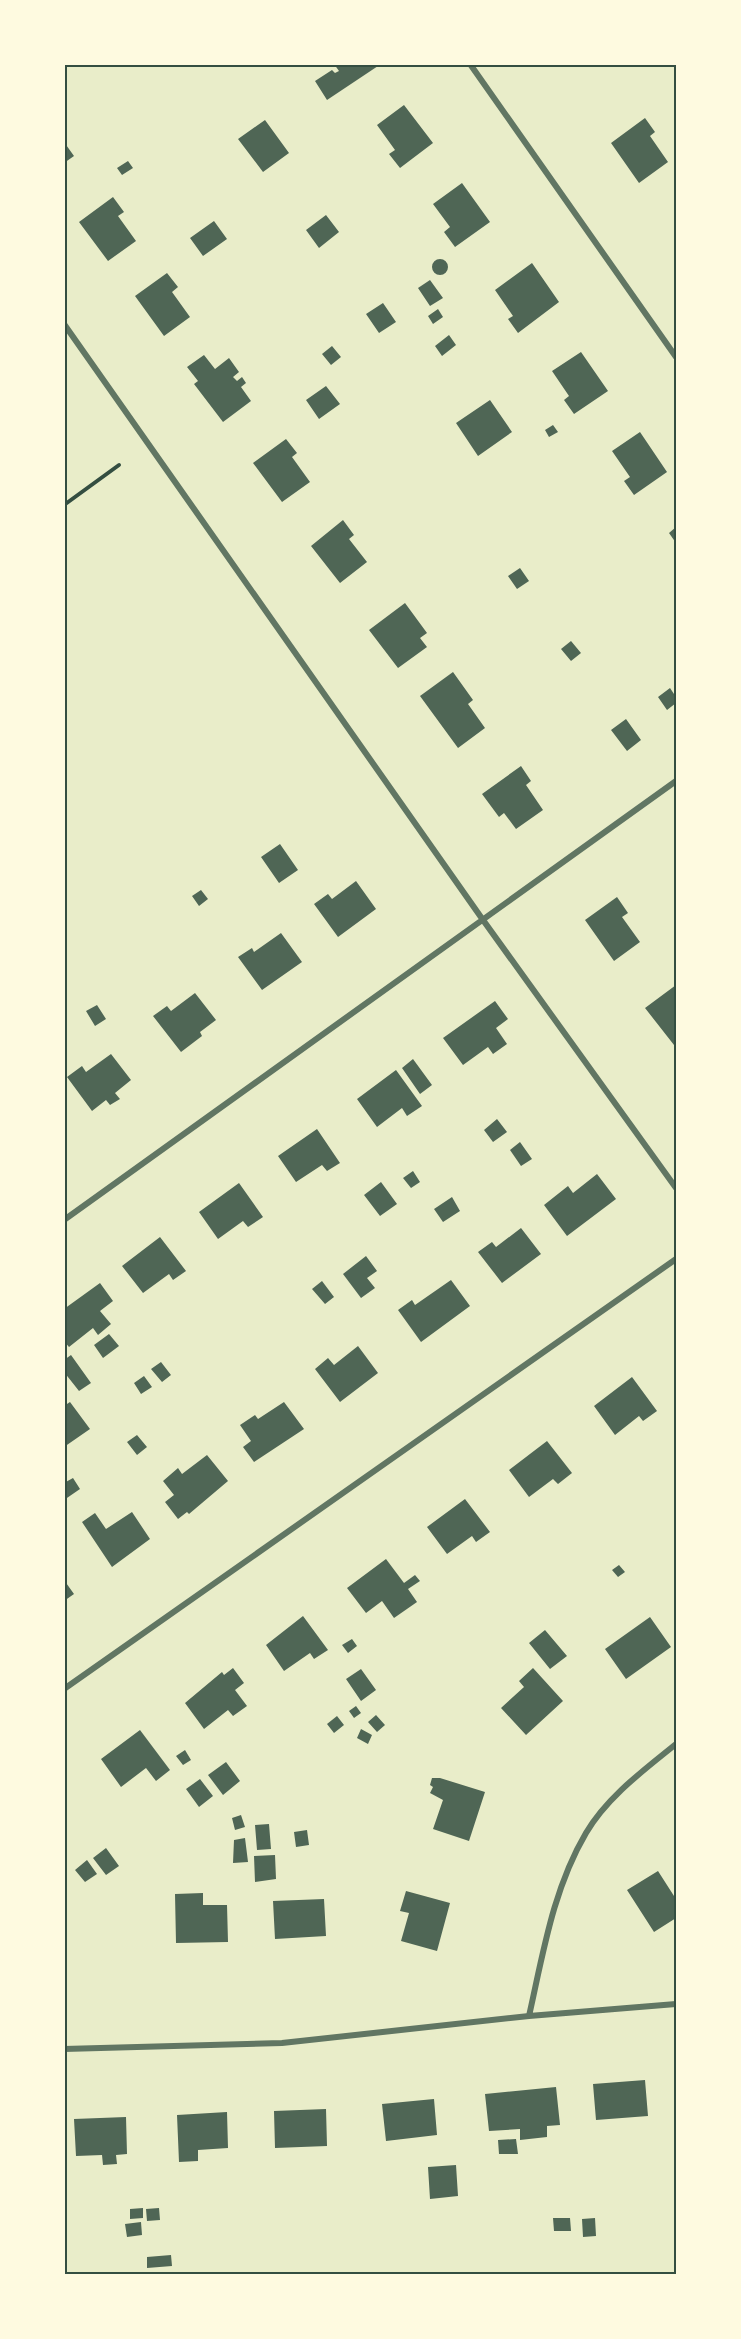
<svg xmlns="http://www.w3.org/2000/svg" width="741" height="2339" font-family="Roboto,sans-serif">
  <rect width="100%" height="100%" fill="#e9edc9"/>
  <!-- building -->
  <path fill="#4f6655" d="M334,64h43l1,2 -51,34 -12,-19 17,-11 3,3 4,-2z
    M404,105l29,38 -33,25 -11,-14 6,-4 -18,-25z
    M645,118l10,14 -5,4 18,26 -29,21 -28,-40z
    M265,120l24,33 -26,19 -25,-33z
    M64,142l10,14 -10,7z
    M128,161l5,7 -11,7 -5,-7z
    M462,183l28,39 -35,25 -11,-15 6,-5 -17,-23z
    M113,197l11,15 -6,4 18,25 -28,20 -29,-39z
    M326,215l13,17 -20,16 -13,-18z
    M214,221l13,18 -24,17 -13,-18z
    M432 267a8 8 0 1 1 16 0a8 8 0 1 1-16 0Z
    M532,263l27,39 -41,31 -10,-14 5,-3 -18,-26z
    M167,273l11,14 -6,5 18,25 -26,19 -29,-40z
    M430,280l13,18 -13,8 -12,-18z
    M383,303l13,19 -17,11 -13,-19z
    M438,309l5,8 -10,7 -5,-8z
    M449,335l7,10 -14,11 -7,-10z
    M332,346l9,11 -10,8 -9,-11z
    M581,352l27,39 -34,23 -10,-14 5,-4 -17,-25z
    M204,355l11,14 14,-11 10,14 -6,5 4,4 5,-4 4,6 -5,4 10,14 -28,21 -29,-38 4,-3 -11,-14z
    M326,386l14,18 -21,15 -13,-19z
    M490,400l22,32 -34,24 -22,-33z
    M553,425l5,7 -9,5 -4,-7z
    M640,432l27,40 -33,23 -10,-14 6,-4 -18,-26z
    M286,439l11,14 -5,4 18,25 -28,20 -29,-39z
    M343,520l11,15 -5,4 18,23 -27,21 -29,-37z
    M676,527v16l-7,-10z
    M520,568l9,13 -12,8 -9,-13z
    M405,603l22,30 -7,5 7,9 -29,21 -29,-38z
    M571,641l10,12 -10,8 -10,-12z
    M453,672l20,28 -5,4 17,24 -27,20 -38,-52z
    M670,688l6,9v6l-9,7 -9,-13z
    M626,719l15,21 -14,11 -16,-21z
    M521,766l10,15 -5,4 17,25 -27,19 -12,-16 -5,4 -17,-23z
    M280,844l18,26 -19,13 -18,-26z
    M356,881l20,28 -38,28 -24,-33 14,-10 4,5z
    M201,890l7,9 -9,7 -7,-10z
    M617,897l11,16 -6,4 18,25 -26,19 -29,-41z
    M281,933l21,29 -40,28 -24,-33 14,-9 2,4z
    M676,985v58l-2,2 -29,-37z
    M195,993l21,27 -16,12 2,4 -21,16 -28,-36 14,-10 4,5z
    M495,1001l13,18 -12,9 11,16 -14,10 -5,-7 -25,18 -20,-27z
    M97,1005l9,14 -11,7 -9,-15z
    M111,1054l20,26 -16,13 5,6 -10,6 -4,-5 -14,11 -25,-34 15,-11 4,6z
    M413,1059l19,26 -12,9 -18,-26z
    M396,1070l26,36 -15,10 -5,-8 -25,19 -20,-28z
    M497,1119l10,13 -14,10 -9,-12z
    M317,1129l23,34 -13,8 -5,-6 -26,17 -18,-26z
    M520,1142l12,17 -11,7 -11,-16z
    M413,1171l7,11 -9,6 -8,-10z
    M597,1174l19,25 -49,37 -23,-31 24,-19 5,7z
    M381,1182l16,22 -17,12 -16,-21z
    M239,1183l24,34 -15,10 -5,-6 -25,18 -19,-27z
    M452,1197l8,14 -17,11 -9,-13z
    M521,1228l20,26 -39,29 -24,-31 14,-10 4,5z
    M160,1237l26,34 -13,9 -4,-6 -26,19 -21,-27z
    M366,1256l11,15 -10,7 8,10 -14,10 -18,-24z
    M451,1280l19,26 -49,36 -23,-32 14,-10 3,5z
    M322,1281l12,16 -9,7 -13,-15z
    M100,1283l13,18 -13,10 11,13 -13,11 -5,-7 -24,19 -5,-6v-32z
    M109,1334l10,12 -16,12 -9,-13z
    M358,1346l20,27 -38,29 -25,-33 13,-11 6,7z
    M71,1355l20,28 -12,8 -15,-19v-12z
    M161,1362l10,13 -9,7 -11,-13z
    M144,1376l8,11 -11,7 -7,-11z
    M632,1377l25,34 -14,10 -4,-5 -24,19 -21,-29z
    M70,1402l20,27 -26,18v-41z
    M284,1402l20,27 -50,33 -11,-15 8,-6 -11,-16 15,-10 3,4z
    M137,1435l10,12 -10,8 -10,-13z
    M547,1441l25,32 -14,11 -5,-5 -24,18 -20,-27z
    M207,1455l21,26 -39,33 -2,-2 -9,7 -13,-17 9,-7 -11,-14 15,-13 4,6z
    M73,1478l7,11 -16,11v-17z
    M465,1499l25,33 -14,10 -4,-6 -25,18 -20,-27z
    M132,1512l18,27 -38,28 -30,-45 13,-9 11,16z
    M386,1559l18,24 11,-8 5,6 -12,8 9,13 -23,16 -12,-17 -16,12 -19,-25z
    M619,1565l6,7 -7,5 -6,-7z
    M64,1580l10,14 -10,7z
    M303,1616l25,34 -14,9 -4,-6 -26,18 -18,-26z
    M650,1617l21,30 -45,32 -21,-30z
    M545,1630l22,26 -17,13 -21,-26z
    M352,1639l5,7 -9,7 -6,-8z
    M233,1668l11,15 -9,7 12,16 -14,10 -5,-6 -24,19 -19,-26 37,-31 2,3z
    M533,1668l30,33 -37,34 -25,-27 23,-21 -5,-6z
    M361,1669l15,21 -15,11 -15,-22z
    M356,1706l5,7 -7,5 -5,-7z
    M376,1715l9,10 -8,7 -9,-10z
    M337,1716l7,9 -10,8 -7,-9z
    M361,1729l11,6 -4,9 -11,-6z
    M140,1730l30,40 -14,11 -10,-13 -25,19 -20,-28z
    M185,1750l6,10 -8,5 -7,-9z
    M226,1762l14,19 -17,14 -15,-20z
    M432,1778h8l45,14 -16,49 -36,-12 10,-29 -13,-7 3,-6 -3,-2z
    M200,1779l13,17 -14,11 -13,-18z
    M241,1815l4,12 -10,3 -3,-12z
    M269,1824l2,25 -14,1 -2,-25z
    M307,1830l2,15 -13,2 -2,-15z
    M245,1838l3,24 -15,1 1,-23z
    M106,1848l13,18 -13,9 -13,-17z
    M275,1855l1,24 -21,3 -1,-26z
    M87,1860l10,14 -12,8 -10,-12z
    M658,1871l16,25 2,-1v23l-22,14 -27,-42z
    M406,1891l44,12 -13,48 -36,-10 8,-28 -9,-2z
    M203,1893v12h24l1,37 -52,1 -1,-49z
    M324,1899l2,37 -51,3 -2,-38z
    M645,2080l3,36 -52,4 -3,-36z
    M556,2087l4,38 -13,1v11l-27,3v-11l-31,2 -4,-37z
    M434,2099l3,36 -51,6 -4,-37z
    M326,2109l1,37 -52,2 -1,-37z
    M227,2112l1,36 -30,2v11l-19,1 -2,-47z
    M126,2117l1,37 -11,1 1,9 -14,1 -1,-10 -26,1 -2,-37z
    M516,2139l2,15h-19l-1,-14z
    M456,2165l2,31 -28,3 -2,-32z
    M143,2208v10l-13,1v-10z
    M159,2208l1,12 -13,1 -1,-12z
    M553,2218h17l1,13h-17z
    M595,2218l1,18 -13,1 -1,-18z
    M141,2222l1,13 -15,2 -2,-13z
    M171,2255l1,11 -25,2v-11z"/>
  <g fill="none" stroke-linecap="round" stroke-linejoin="round">
    <!-- path -->
    <path stroke="#344e41" stroke-width="4" d="M64,505l55,-40"/>
    <!-- minor -->
    <path stroke="#617663" stroke-width="6" d="M470,64l206,293
      M64,324l419,596 193,268
      M64,1220l612,-439
      M64,1689l612,-430
      M529,2016c14,-62 24,-127 57,-183 21,-36 58,-63 90,-89
      M64,2049l218,-6 247,-27 147,-12"/>
  </g>
  <!-- border -->
  <rect width="741" height="2339" fill="none" stroke="#fefae0" stroke-width="132"/>
  <rect x="66" y="66" width="609" height="2207" fill="none" stroke="#344e41" stroke-width="2"/>
</svg>
